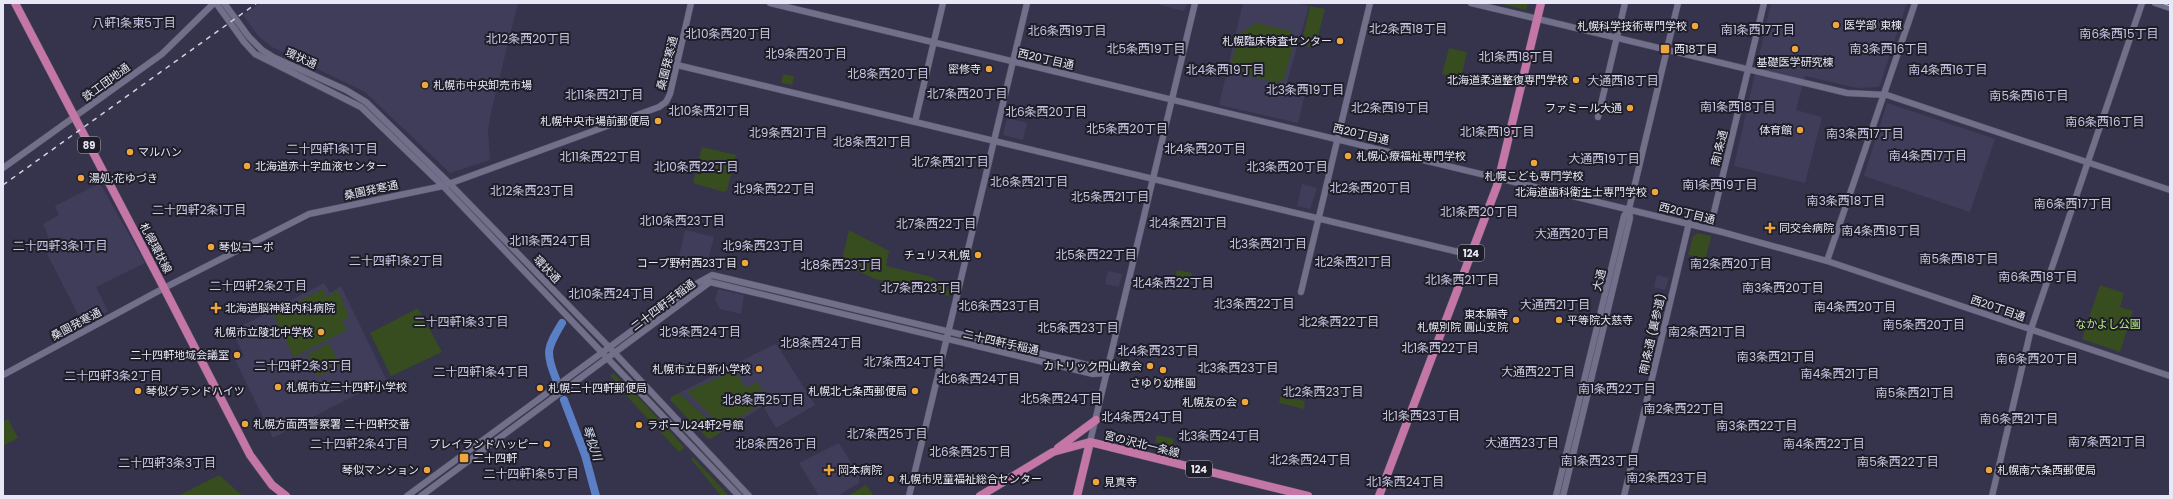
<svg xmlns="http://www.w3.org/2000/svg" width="2173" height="499" font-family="Poppins,'Noto Sans JP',sans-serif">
  <rect width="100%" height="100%" fill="#36334c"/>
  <!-- built -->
  <path fill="#403d5b" d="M261,3h257l-27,109 -3,19 2,29 -40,13 -85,-81 -93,-45 -13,-10 -16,-22z
    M1153,3h34l-2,6 -2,2z
    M1243,3h53l13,3 -22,76 19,8 -8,33 -79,-18z
    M1771,3h136l-27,82 -2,2 -21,1 -52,-12 -9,34 26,7 -17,66 -71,-17z
    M1887,103l108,36 -25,73 -106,-36z
    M1007,118l20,5 -4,17 -20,-5z
    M100,183l45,80 -49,24 12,24 -24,15 -41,-80 7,-5 -7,-17 16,-9 -4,-9z
    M1302,184l15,4 -7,21 -13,-3z
    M685,230l29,7 -8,31 -28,-7z
    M1108,271l14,3 -3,13 -14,-3z
    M1657,275l12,3 -4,12 -11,-3z
    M324,283l6,10 11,-7 45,93 -113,59 -38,-78 9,-4 -12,-25z
    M718,289l26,6 -3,19 -21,-5 -5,-9z
    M775,344l2,1 38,60 -39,23 -13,-22 -41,26 -43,-39z
    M839,443l20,33v7l-22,13h-18l-20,-33z"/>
  <!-- green -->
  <path fill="#374d20" d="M1499,3h29l-2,7z
    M1310,6l15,3 -10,39 -14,-3z
    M1256,23l35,8 -2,14 4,2 -9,32 -7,4 -47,-12 8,-36z
    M1449,48l18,4 -6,26 -19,-4z
    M783,74l11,2 -2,9 -11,-2z
    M702,147l34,8 -9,35 -3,2 -31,-9z
    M849,230l40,21 -3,15 46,11 18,14 -2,5 -73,-17 -34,-16z
    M1698,233l13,3 -5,21 -2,1 -16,-3 5,-19z
    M1177,270l15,3 -1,7 -16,-4z
    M2100,285l24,8 -4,14 13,4 -13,41 -38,-13z
    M323,289l4,8 11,-7 11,27 -7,4 5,9 -53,27 -21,-43z
    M418,308l24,44 -51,24 -21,-43z
    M329,343l11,22 -22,12 -11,-22z
    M735,371l11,17 11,-6 14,21 -7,3 -4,-1 -38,23 -35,-37z
    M613,373l30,29 42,46 -6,4 -58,-62 2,-2 -13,-12z
    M679,393l43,39 -12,7 -3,-1 -37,-38 1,-3z
    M1281,395l24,6 -1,8 -25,-6z
    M8,419l10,19 -15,8v-24z
    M1157,435l17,4 -2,7 -17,-4z
    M693,457l36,39h-8l-30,-37z
    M219,475l24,21h-65z
    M866,485l8,11h-26z"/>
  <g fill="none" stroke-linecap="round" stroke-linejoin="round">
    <!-- river -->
    <path stroke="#5a7fc5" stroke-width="8" d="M556,379c-11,-27 -9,-31 6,-56
      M564,400l21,55 11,41"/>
    <!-- minor casing -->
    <g stroke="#525064" stroke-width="7">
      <path id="minor" d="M216,3l28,39 11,12 106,53 82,79 296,310
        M224,3l25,34 13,13 11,7 73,33 20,12 84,82 159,163 140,149
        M770,3l952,229 105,29 343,115
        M1471,3l376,90 40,2 283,95
        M2155,3l15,5
        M677,65l794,190
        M1598,117l27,-114
        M915,122l28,-119
        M3,168l159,-114 52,-51
        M1710,229l54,-226
        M1827,261l88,-258
        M1301,292l69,-289
        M3,375l161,-87 145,-74 134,-28 216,-79 7,-5 4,-8 21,-91
        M1090,442l105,-439
        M407,496l287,-211 18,-10 356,85 27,7 12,6
        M421,496l289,-214 383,92 14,-1
        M909,496l118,-493
        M1556,496l68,-280 5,-7
        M1563,496l67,-278 -1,-9 49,-206
        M1624,496l65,-273
        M1992,496l39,-167 111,-326"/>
    </g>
    <!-- major casing -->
    <g stroke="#525064" stroke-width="9">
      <path id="major" d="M15,3l149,285 86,167 22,30 14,11
        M1058,448l38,-28
        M980,496l73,-44 37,-10 218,54
        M1077,496l13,-54
        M1379,496l118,-310 44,-183"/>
    </g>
    <!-- minor -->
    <use href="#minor" stroke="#716f8a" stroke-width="6"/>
    <!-- major -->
    <use href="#major" stroke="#c476a7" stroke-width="8"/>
    <!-- tram -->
    <path stroke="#d2d2e2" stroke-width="1" d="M2162,3l8,3"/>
    <!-- rail -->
    <path stroke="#d2d2e2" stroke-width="1.5" stroke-dasharray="5 5" stroke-linecap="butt" d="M3,185l254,-182"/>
  </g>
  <!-- markers -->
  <g fill="#efa73d" stroke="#1e1d28" stroke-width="1.5">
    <circle cx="1836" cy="25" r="4"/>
    <circle cx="1695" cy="26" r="4"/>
    <circle cx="1340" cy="41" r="4"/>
    <rect x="1660" y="44" width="10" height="10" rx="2"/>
    <circle cx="1795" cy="49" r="4"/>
    <circle cx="989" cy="69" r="4"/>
    <circle cx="1576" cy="80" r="4"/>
    <circle cx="425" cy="85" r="4"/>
    <circle cx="1630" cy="108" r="4"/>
    <circle cx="658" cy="121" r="4"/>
    <circle cx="1800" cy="130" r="4"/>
    <circle cx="130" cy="152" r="4"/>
    <circle cx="1348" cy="156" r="4"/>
    <circle cx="1534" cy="163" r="4"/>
    <circle cx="247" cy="166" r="4"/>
    <circle cx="81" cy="178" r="4"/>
    <circle cx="1655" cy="192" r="4"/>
    <path d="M1768 222h4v4h4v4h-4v4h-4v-4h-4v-4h4z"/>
    <circle cx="211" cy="247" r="4"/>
    <circle cx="978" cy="255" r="4"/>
    <circle cx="745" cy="263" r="4"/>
    <path d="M214 302h4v4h4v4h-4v4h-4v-4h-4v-4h4z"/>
    <circle cx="1516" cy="320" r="4"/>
    <circle cx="1559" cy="320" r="4"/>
    <circle cx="321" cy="332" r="4"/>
    <circle cx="237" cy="355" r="4"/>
    <circle cx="1150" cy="366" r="4"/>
    <circle cx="759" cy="369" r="4"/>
    <circle cx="1163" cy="370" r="4"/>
    <circle cx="278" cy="387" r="4"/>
    <circle cx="540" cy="388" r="4"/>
    <circle cx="138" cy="391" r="4"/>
    <circle cx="915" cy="391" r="4"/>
    <circle cx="1245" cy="402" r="4"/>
    <circle cx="245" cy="424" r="4"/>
    <circle cx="639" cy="425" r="4"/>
    <circle cx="547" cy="444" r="4"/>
    <rect x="459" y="453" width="10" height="10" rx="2"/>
    <circle cx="427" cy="470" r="4"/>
    <path d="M827 464h4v4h4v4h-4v4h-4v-4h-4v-4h4z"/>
    <circle cx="1989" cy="470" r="4"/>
    <circle cx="891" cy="479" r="4"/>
    <circle cx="1096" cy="482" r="4"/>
  </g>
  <g text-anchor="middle" stroke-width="4" stroke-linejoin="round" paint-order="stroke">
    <!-- shield labels -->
    <g fill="#1e1d28" stroke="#abaab8" stroke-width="1">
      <rect x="78" y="137" width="22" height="16" rx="3"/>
      <rect x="1458" y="245" width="26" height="16" rx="3"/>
      <rect x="1186" y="461" width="26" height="16" rx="3"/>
    </g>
    <g font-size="10" font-weight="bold" fill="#e7e7f6">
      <text x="89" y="149">89</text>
      <text x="1471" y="257">124</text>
      <text x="1199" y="473">124</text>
    </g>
    <!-- poi labels -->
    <g font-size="11" fill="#e7e7f6" stroke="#1e1d28" text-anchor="start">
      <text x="1844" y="29">医学部 東棟</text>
      <text x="1687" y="30" text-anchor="end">札幌科学技術専門学校</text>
      <text x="1332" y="45" text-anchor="end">札幌臨床検査センター</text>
      <text x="1674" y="53">西18丁目</text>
      <text x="1795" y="66" text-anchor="middle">基礎医学研究棟</text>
      <text x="981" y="73" text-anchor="end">密修寺</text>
      <text x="1568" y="84" text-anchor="end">北海道柔道整復専門学校</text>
      <text x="433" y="89">札幌市中央卸売市場</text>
      <text x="1622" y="112" text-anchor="end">ファミール大通</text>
      <text x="650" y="125" text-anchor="end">札幌中央市場前郵便局</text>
      <text x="1792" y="134" text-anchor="end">体育館</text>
      <text x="138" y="156">マルハン</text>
      <text x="1356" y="160">札幌心療福祉専門学校</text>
      <text x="255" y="170">北海道赤十字血液センター</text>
      <text x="1534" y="180" text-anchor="middle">札幌こども専門学校</text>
      <text x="89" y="182">湯処;花ゆづき</text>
      <text x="1647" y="196" text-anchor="end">北海道歯科衛生士専門学校</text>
      <text x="1779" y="232">同交会病院</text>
      <text x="219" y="251">琴似コーポ</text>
      <text x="970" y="259" text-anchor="end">チュリス札幌</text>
      <text x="737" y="267" text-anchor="end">コープ野村西23丁目</text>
      <text x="225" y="312">北海道脳神経内科病院</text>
      <text x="1508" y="318" text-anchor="end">東本願寺<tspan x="1508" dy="13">札幌別院 圓山支院</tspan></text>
      <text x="1567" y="324">平等院大慈寺</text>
      <text x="313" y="336" text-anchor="end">札幌市立陵北中学校</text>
      <text x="229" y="359" text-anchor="end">二十四軒地域会議室</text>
      <text x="1142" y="370" text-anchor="end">カトリック円山教会</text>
      <text x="751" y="373" text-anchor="end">札幌市立日新小学校</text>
      <text x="1163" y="387" text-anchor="middle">さゆり幼稚園</text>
      <text x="286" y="391">札幌市立二十四軒小学校</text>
      <text x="548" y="392">札幌二十四軒郵便局</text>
      <text x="146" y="395">琴似グランドハイツ</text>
      <text x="907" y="395" text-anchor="end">札幌北七条西郵便局</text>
      <text x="1237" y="406" text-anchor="end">札幌友の会</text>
      <text x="253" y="428">札幌方面西警察署 二十四軒交番</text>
      <text x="647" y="429">ラポール24軒2号館</text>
      <text x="539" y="448" text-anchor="end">プレイランドハッピー</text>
      <text x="473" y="462">二十四軒</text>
      <text x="419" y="474" text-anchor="end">琴似マンション</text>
      <text x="838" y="474">岡本病院</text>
      <text x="1997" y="474">札幌南六条西郵便局</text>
      <text x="899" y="483">札幌市児童福祉総合センター</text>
      <text x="1104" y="486">見真寺</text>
    </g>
    <!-- street labels -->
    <g font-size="11" fill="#e7e7f6" stroke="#1e1d28">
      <text transform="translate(301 58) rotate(24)" y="4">環状通</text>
      <text transform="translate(1046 59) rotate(13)" y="4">西20丁目通</text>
      <text transform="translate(667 63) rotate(-76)" y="4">桑園発寒通</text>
      <text transform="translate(106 82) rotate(-36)" y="4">鉄工団地通</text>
      <text transform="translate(1361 134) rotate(13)" y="4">西20丁目通</text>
      <text transform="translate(1719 148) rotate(-76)" y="4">南1条通</text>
      <text transform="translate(371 190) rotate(-12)" y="4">桑園発寒通</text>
      <text transform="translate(1687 213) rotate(14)" y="4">西20丁目通</text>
      <text transform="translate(156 248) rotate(62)" y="4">札幌環状線</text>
      <text transform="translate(547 269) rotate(46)" y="4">環状通</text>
      <text transform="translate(1599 280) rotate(-76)" y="4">大通</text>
      <text transform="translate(663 305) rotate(-37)" y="4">二十四軒手稲通</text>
      <text transform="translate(1998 308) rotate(19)" y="4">西20丁目通</text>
      <text transform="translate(76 324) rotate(-28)" y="4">桑園発寒通</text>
      <text transform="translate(1652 334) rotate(-77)" y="4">南1条通 (裏参道)</text>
      <text transform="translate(1001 342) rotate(13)" y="4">二十四軒手稲通</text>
      <text transform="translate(1142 444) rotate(14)" y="4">宮の沢北一条線</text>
    </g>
    <!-- park labels -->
    <g font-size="11" fill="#b6eb83" stroke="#1e1d28">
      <text x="2108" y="328">なかよし公園</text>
    </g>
    <!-- neighbourhood labels -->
    <g font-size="12" fill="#c9c7e5" stroke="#1e1d28">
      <text x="134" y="27">八軒1条東5丁目</text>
      <text x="1408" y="33">北2条西18丁目</text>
      <text x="1758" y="34">南1条西17丁目</text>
      <text x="1067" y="35">北6条西19丁目</text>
      <text x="728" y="38">北10条西20丁目</text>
      <text x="2119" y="38">南6条西15丁目</text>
      <text x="528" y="43">北12条西20丁目</text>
      <text x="1146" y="53">北5条西19丁目</text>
      <text x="1889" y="53">南3条西16丁目</text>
      <text x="806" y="58">北9条西20丁目</text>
      <text x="1516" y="61">北1条西18丁目</text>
      <text x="1225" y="74">北4条西19丁目</text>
      <text x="1948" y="74">南4条西16丁目</text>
      <text x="888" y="78">北8条西20丁目</text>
      <text x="1623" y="85">大通西18丁目</text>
      <text x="1305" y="94">北3条西19丁目</text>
      <text x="967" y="98">北7条西20丁目</text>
      <text x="604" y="99">北11条西21丁目</text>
      <text x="2029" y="100">南5条西16丁目</text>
      <text x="1738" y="111">南1条西18丁目</text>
      <text x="1390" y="112">北2条西19丁目</text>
      <text x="709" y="115">北10条西21丁目</text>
      <text x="1046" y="116">北6条西20丁目</text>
      <text x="2105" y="126">南6条西16丁目</text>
      <text x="1127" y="133">北5条西20丁目</text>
      <text x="1497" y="136">北1条西19丁目</text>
      <text x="788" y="137">北9条西21丁目</text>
      <text x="1865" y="138">南3条西17丁目</text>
      <text x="872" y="146">北8条西21丁目</text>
      <text x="332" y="153">二十四軒1条1丁目</text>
      <text x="1205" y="153">北4条西20丁目</text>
      <text x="1928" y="160">南4条西17丁目</text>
      <text x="600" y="161">北11条西22丁目</text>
      <text x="1604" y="163">大通西19丁目</text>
      <text x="950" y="166">北7条西21丁目</text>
      <text x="696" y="171">北10条西22丁目</text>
      <text x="1287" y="171">北3条西20丁目</text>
      <text x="1029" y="186">北6条西21丁目</text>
      <text x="1720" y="189">南1条西19丁目</text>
      <text x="1370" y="192">北2条西20丁目</text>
      <text x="774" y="193">北9条西22丁目</text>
      <text x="532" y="195">北12条西23丁目</text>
      <text x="1110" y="201">北5条西21丁目</text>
      <text x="1846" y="205">南3条西18丁目</text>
      <text x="2073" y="208">南6条西17丁目</text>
      <text x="199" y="214">二十四軒2条1丁目</text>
      <text x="1479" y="216">北1条西20丁目</text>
      <text x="682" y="225">北10条西23丁目</text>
      <text x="1188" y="227">北4条西21丁目</text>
      <text x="936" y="228">北7条西22丁目</text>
      <text x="1881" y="235">南4条西18丁目</text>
      <text x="1572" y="238">大通西20丁目</text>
      <text x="550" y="245">北11条西24丁目</text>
      <text x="1268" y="248">北3条西21丁目</text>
      <text x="60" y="250">二十四軒3条1丁目</text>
      <text x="763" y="250">北9条西23丁目</text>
      <text x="1096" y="259">北5条西22丁目</text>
      <text x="1959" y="263">南5条西18丁目</text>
      <text x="396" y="265">二十四軒1条2丁目</text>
      <text x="1353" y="266">北2条西21丁目</text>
      <text x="1731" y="268">南2条西20丁目</text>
      <text x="841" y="269">北8条西23丁目</text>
      <text x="2038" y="281">南6条西18丁目</text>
      <text x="1462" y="284">北1条西21丁目</text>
      <text x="1173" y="287">北4条西22丁目</text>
      <text x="258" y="290">二十四軒2条2丁目</text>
      <text x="921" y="292">北7条西23丁目</text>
      <text x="1783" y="292">南3条西20丁目</text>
      <text x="611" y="298">北10条西24丁目</text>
      <text x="1254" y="308">北3条西22丁目</text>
      <text x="1555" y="309">大通西21丁目</text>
      <text x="999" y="310">北6条西23丁目</text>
      <text x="1855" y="311">南4条西20丁目</text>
      <text x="461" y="326">二十四軒1条3丁目</text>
      <text x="1339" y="326">北2条西22丁目</text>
      <text x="1924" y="329">南5条西20丁目</text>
      <text x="1078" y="332">北5条西23丁目</text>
      <text x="700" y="336">北9条西24丁目</text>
      <text x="1707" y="336">南2条西21丁目</text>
      <text x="821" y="347">北8条西24丁目</text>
      <text x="1440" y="352">北1条西22丁目</text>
      <text x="1158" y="355">北4条西23丁目</text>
      <text x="1776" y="361">南3条西21丁目</text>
      <text x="2037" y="363">南6条西20丁目</text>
      <text x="904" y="366">北7条西24丁目</text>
      <text x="303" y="370">二十四軒2条3丁目</text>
      <text x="1238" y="372">北3条西23丁目</text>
      <text x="481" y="376">二十四軒1条4丁目</text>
      <text x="1538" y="376">大通西22丁目</text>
      <text x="1840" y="378">南4条西21丁目</text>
      <text x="113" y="380">二十四軒3条2丁目</text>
      <text x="979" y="383">北6条西24丁目</text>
      <text x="1617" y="393">南1条西22丁目</text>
      <text x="1323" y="396">北2条西23丁目</text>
      <text x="1915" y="397">南5条西21丁目</text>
      <text x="1061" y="403">北5条西24丁目</text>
      <text x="763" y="404">北8条西25丁目</text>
      <text x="1684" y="413">南2条西22丁目</text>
      <text x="1421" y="420">北1条西23丁目</text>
      <text x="1142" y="421">北4条西24丁目</text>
      <text x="2019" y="423">南6条西21丁目</text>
      <text x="1757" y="430">南3条西22丁目</text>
      <text x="887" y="438">北7条西25丁目</text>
      <text x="1219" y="440">北3条西24丁目</text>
      <text x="2107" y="446">南7条西21丁目</text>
      <text x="1522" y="447">大通西23丁目</text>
      <text x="359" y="448">二十四軒2条4丁目</text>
      <text x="776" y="448">北8条西26丁目</text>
      <text x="1824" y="448">南4条西22丁目</text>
      <text x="970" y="456">北6条西25丁目</text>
      <text x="1310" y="464">北2条西24丁目</text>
      <text x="1600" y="465">南1条西23丁目</text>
      <text x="1898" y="466">南5条西22丁目</text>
      <text x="167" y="467">二十四軒3条3丁目</text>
      <text x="531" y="478">二十四軒1条5丁目</text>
      <text x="1667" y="482">南2条西23丁目</text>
      <text x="1405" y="486">北1条西24丁目</text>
    </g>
    <!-- water labels -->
    <g font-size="12" font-style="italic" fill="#d6e1f5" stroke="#1e1d28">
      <text transform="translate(592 443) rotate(71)" y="4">琴似川</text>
    </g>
  </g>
  <!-- border -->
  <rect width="2173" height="499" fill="none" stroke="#e7e7f6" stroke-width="8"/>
</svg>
